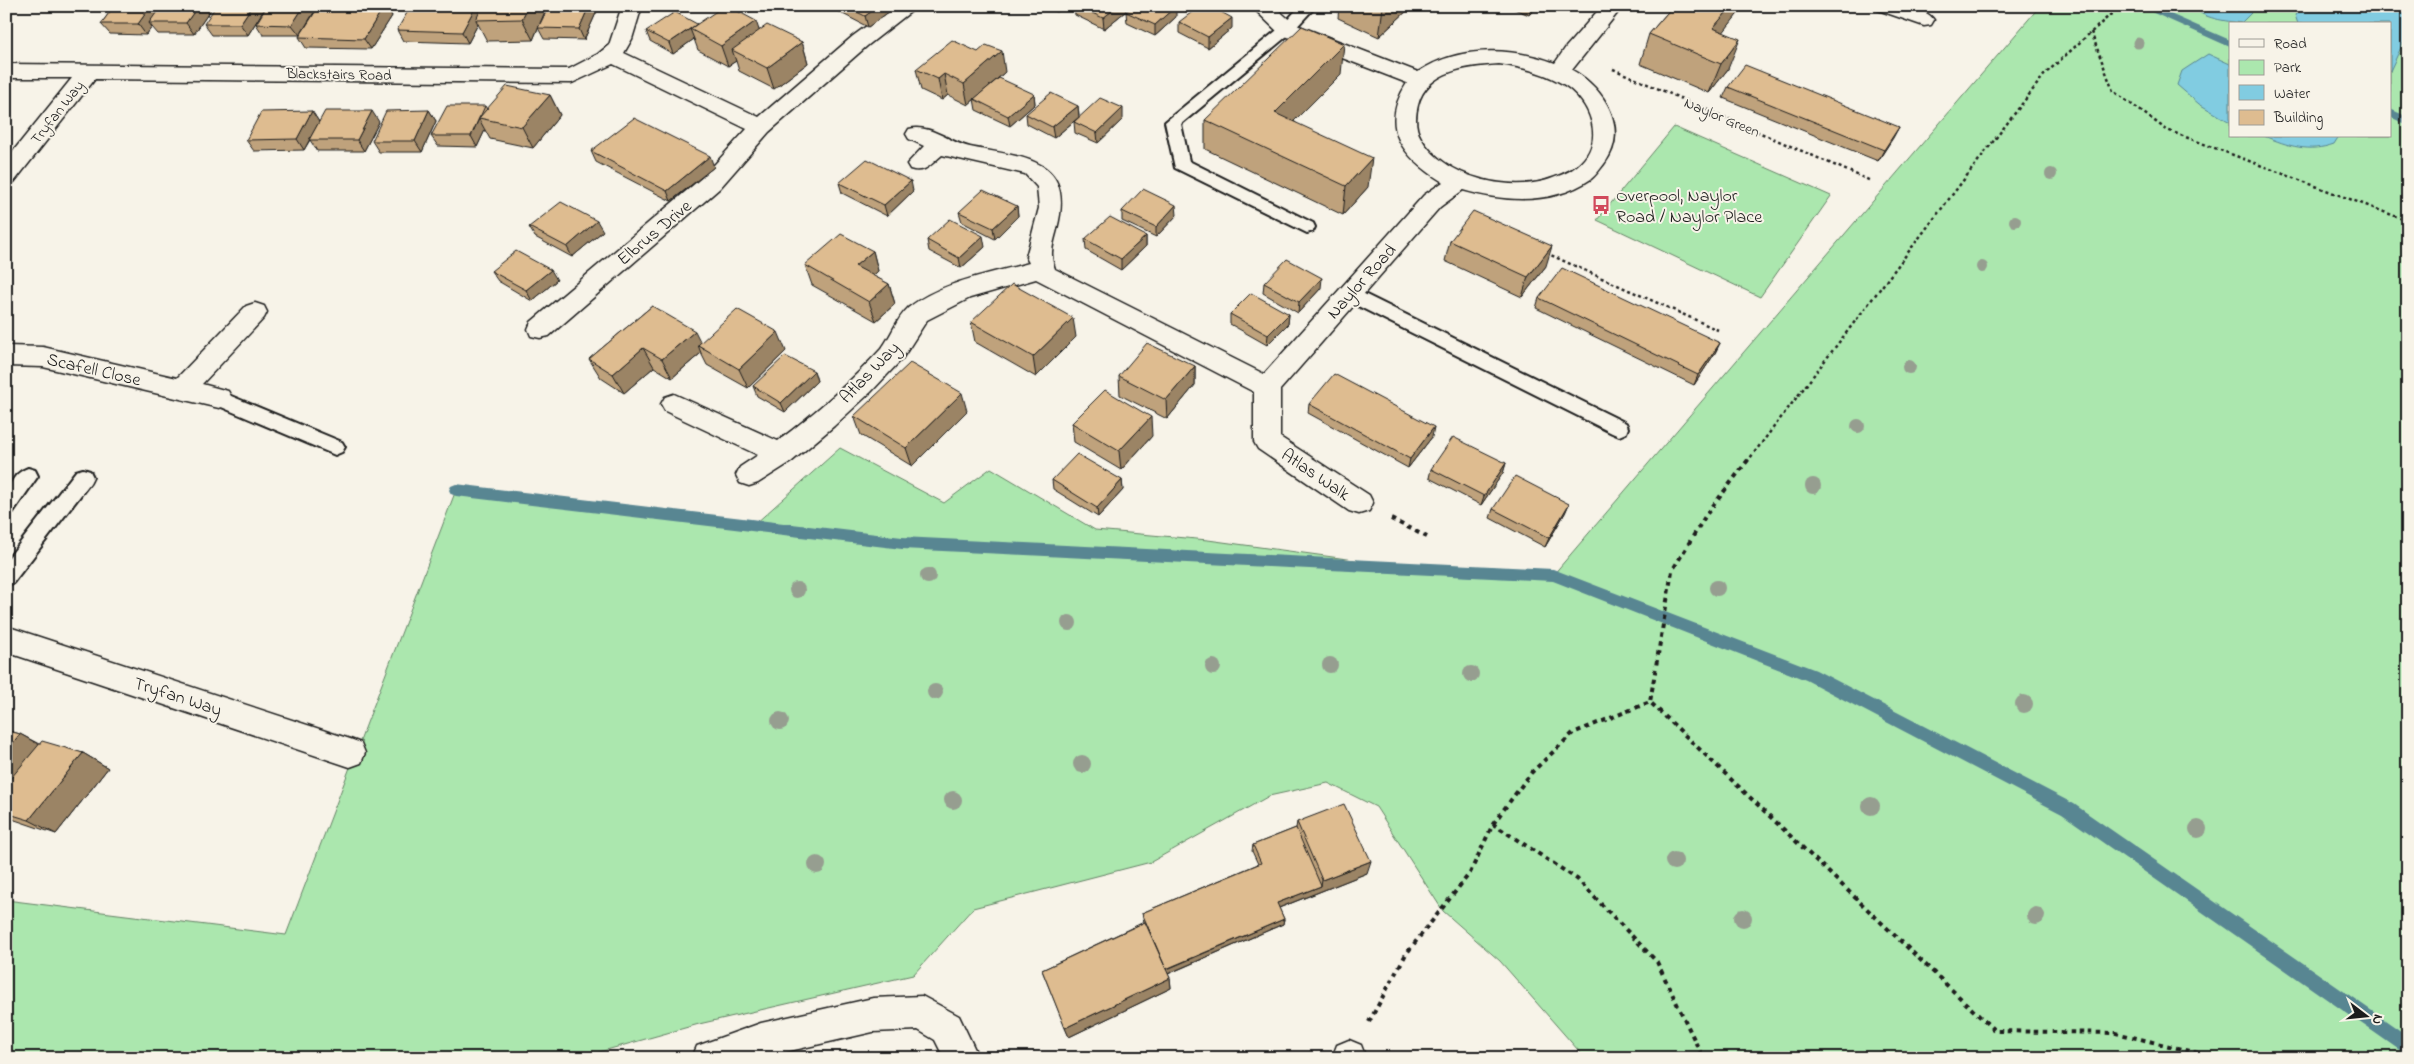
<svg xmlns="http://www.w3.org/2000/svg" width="2414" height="1064" font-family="'Indie Flower',sans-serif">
  <rect width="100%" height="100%" fill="#f7f3e8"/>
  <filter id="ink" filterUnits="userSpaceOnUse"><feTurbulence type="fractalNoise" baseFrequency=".02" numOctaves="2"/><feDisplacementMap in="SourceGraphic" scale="10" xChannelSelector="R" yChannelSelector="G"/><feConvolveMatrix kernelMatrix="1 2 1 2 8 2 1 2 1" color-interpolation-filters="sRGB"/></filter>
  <g filter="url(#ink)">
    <!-- green -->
    <path fill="#abe7ae" stroke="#648265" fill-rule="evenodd" d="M2040,6h368v1052h-823l-85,-97 -57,-50 -67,-104 -48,-24 -59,13 -118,66 -178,46 -60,67 -214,49 -121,34h-572v-158l280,35 170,-445 299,34 85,-76 104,55 47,-35 104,62 113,10 198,27 147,8zM2230,24h160v112h-160z
      M1674,127l157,69 -71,101 -163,-77z"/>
    <!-- water -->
    <path fill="#81cce1" stroke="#598692" d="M2193,6h65l-17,17c-14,-2 -40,-4 -48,-17z
      M2303,6h97l8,4v30l-5,3 -13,28v-47h-92l-3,-9z
      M2208,54l22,10v58l-31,-18 -22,-19 5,-14z
      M2264,136h75l-5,8c-25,9 -46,2 -70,-8z"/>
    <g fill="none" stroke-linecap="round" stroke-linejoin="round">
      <!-- stream -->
      <path fill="#598692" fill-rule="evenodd" d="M2138,6h14l78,34v7z
        M2390,109l18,8v8l-18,-8z
        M456,484l446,53 651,32 263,101 258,134 334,232v20l-346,-242 -256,-134 -253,-99 -651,-32 -446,-53 -5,-2 -2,-4 2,-4z"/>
      <!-- service casing -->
      <g stroke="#1c1c1c" stroke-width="4">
        <path id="service" d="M1300,6h16l-24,26 -111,92 8,37 124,62 2,4 -2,4 -6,2 -132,-65 -10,-46 117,-96z
          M1350,287l276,136 2,5 -2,5 -7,3 -7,-3 -268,-134 -3,-5 3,-5z
          M219,391l123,51 3,5 -3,5 -7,3 -123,-52 -2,-5 2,-5z
          M28,468l7,2 3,6 -25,36 -7,2c0,-18 2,-39 22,-46z
          M83,469l7,2 3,6 -3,6 -77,100 -7,3v-25l70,-90z"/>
      </g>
      <!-- minor casing -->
      <g stroke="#1c1c1c" stroke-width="3">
        <path id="minor" d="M622,6h20l-10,33 -8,14 135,64 94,-81 41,-30h24l-51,40 -98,86 -49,56 -171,148 -9,2 -9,-2 -3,-7 3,-7 173,-146 43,-47 -134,-65 -41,19 -477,-4 -81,103 -8,2v-24l66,-82h-66v-14l563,5 29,-15 11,-9z
          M1251,6h23l20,18 124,48c40,-27 94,-25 137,-9l11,-16 36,-41h21l-51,64c33,18 58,60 32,94 -4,5 -8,11 -13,15 -38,26 -86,23 -128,11l-23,17 -160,183v47l89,58 4,8 -4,8 -10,3 -10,-3 -91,-62 -4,-7v-50l-218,-113 -66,19 -43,22 -25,39 -31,33 -37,34 -43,36 -33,21 -9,3 -9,-3 -4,-8 4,-8 18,-12 -93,-44 -4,-7 4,-7 9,-3 104,47c37,-28 72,-58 103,-92 10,-12 15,-30 27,-41 33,-26 81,-34 121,-45l-3,-6 13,-49 -2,-21 -12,-13 -83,-19c-11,9 -17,19 -32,14l-3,-5 17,-18 -15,-7 -3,-5 3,-5c20,-6 42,14 61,18 53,11 106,10 87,82 -4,16 -8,25 -2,40l209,105 160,-179 19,-13c-40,-25 -65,-54 -36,-99l-127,-49zM1499,64c23,3 44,8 64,20 28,17 44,58 14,82 -7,6 -16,9 -24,12 -41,16 -109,0 -132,-40 -6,-10 -6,-21 -3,-33 9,-35 50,-39 81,-41z
          M1875,6c16,0 49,-1 59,14l-3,5 -7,1 -46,-16z
          M255,303l9,3 3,6 -3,6 -62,66 26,7 4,7 -4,7 -9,3 -176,-41 -37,-1v-20l37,1 134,31 69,-72z
          M6,626l344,113 11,4 4,10 -4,10 -11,4 -344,-115z
          M922,996l37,20 20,42h-35l-9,-18 -17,-10 -45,2 -114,26h-67l5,-12 64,-23 112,-25z
          M1349,1040l12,5 5,13h-34l5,-13z"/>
      </g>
      <!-- path-far1 -->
      <path stroke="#1c1c1c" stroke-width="2.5" stroke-dasharray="3 3" stroke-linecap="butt" d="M2091,32l22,59 54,39 241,91
        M1613,69l258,112
        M1546,253l172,77
        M1747,462l298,-388 75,-68"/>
      <!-- path -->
      <path stroke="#1c1c1c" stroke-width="4" stroke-dasharray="4.5 4.5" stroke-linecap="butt" d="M1748,460l-42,55 -34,56 -22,131 345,329 121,2 102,25
        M1391,519l36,18
        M1493,824l38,-51 42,-40 77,-31
        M1369,1022l37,-68 64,-81 23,-49 84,55 80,83 46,96"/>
      <!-- service -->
      <use href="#service" fill="#f7f3e8" fill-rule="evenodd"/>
      <!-- minor -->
      <use href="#minor" fill="#f7f3e8" fill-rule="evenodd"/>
    </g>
    <!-- trees -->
    <g fill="#969e90">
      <circle cx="2138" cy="43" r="5.5"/>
      <circle cx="2051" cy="174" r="6"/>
      <circle cx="2015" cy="221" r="6"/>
      <circle cx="1982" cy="267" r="6"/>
      <circle cx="1909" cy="367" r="7"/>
      <circle cx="1858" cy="426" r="7"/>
      <circle cx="1813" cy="486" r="8"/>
      <circle cx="928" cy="576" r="8"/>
      <circle cx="1717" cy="588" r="8"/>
      <circle cx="797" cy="590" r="8"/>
      <circle cx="1069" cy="623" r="8"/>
      <circle cx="1330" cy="665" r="8"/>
      <circle cx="1213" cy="667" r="8"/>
      <circle cx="1471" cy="674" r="8"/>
      <circle cx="935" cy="692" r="8"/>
      <circle cx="2024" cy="704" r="9"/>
      <circle cx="780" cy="721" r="9"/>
      <circle cx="1082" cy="764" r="9"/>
      <circle cx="953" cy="800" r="9"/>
      <circle cx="1871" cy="806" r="9"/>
      <circle cx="2198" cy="829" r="9"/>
      <circle cx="1674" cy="861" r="9"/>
      <circle cx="817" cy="865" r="9"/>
      <circle cx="2036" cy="916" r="9"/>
      <circle cx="1743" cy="918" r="9"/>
    </g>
    <!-- wall -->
    <path fill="#bfa27c" stroke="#1c1c1c" d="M114,6h97l1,2 -18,26h-36l-6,-7 -6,8 -36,-1 -9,-10z
      M319,6h67l6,10 -21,33 -65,-1 -7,-11z
      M836,6h61l-29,21 -31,-16z
      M1044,6h20l-7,6z
      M1074,6h51l1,5 -22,18 -29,-14z
      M1339,6h73l-33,31 -41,-19z
      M1507,6h31l-9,9z
      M1673,6h71l-21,26 5,37 -19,24 -69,-29 9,-30z
      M265,8l-17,27h-36l-8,-11z
      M316,9l-16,26h-37l-7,-11z
      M546,9l-13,31 -46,1 -9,-17 -10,19 -65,-2 -6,-11z
      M597,11l-13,29 -40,-1 -6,-11z
      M1126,12l50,5 -21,19 -28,-13z
      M1179,22l53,6 -24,20 -29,-15z
      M697,24l62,6 43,12 6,21 -34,26 -35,-18 -3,-10 -8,5 -30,-16 -4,-11 -21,15 -23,-13 -4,-10z
      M916,69l89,3 -37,33 -20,-10 -6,5 -21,-10z
      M1341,74l-47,47 74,66 -25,28 -138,-66v-29z
      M1728,87l171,40 -21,34 -155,-63z
      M1034,94l1,10 -25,22 -34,-16 -2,-11z
      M550,95l10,20 -27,33 -43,-9 -5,-9 -8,17 -39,-1 -7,-10 54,-30 2,3z
      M1078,106l1,11 -25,21 -27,-14 -1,-10z
      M429,110l7,11 -14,31h-43l-7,-11z
      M312,111l7,11h60l-15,29h-47l-7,-11 -6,10 -50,1 -8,-11z
      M1123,119l-25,24 -23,-10 -1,-11z
      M591,151l123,16 -43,34 -75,-39z
      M839,183l74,8 -26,25 -45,-23z
      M1017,206l1,10 -23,23 -33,-17 -3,-10z
      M1122,211l55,4 -21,22 -34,-16z
      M529,227l74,4 -31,26 -37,-20z
      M1146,236v10l-25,24 -35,-20 -1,-11z
      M927,240l58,7 -24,21 -32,-17z
      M1450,241l96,25 -24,31 -77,-36z
      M873,251l5,20 -5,5 16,8 6,20 -19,17 -64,-36 -7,-20z
      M491,271l66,9 -25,21 -34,-20z
      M1264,283l57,5 -23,25 -35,-20z
      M1539,298l181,45 -5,10 -21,32 -158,-77z
      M652,306l49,37 85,8 -38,37 -41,-23 -6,-12 -29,25 -18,-11 -30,26 -23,-15 -12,-19z
      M1230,314h59l-1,10 -21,21 -37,-21z
      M971,322l105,15 -40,40 -61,-35z
      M1195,366v19l-28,34 -47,-24 -1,-19z
      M814,371l3,10 -32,31 -28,-16 -4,-10z
      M1309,404l123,33 -24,31 -100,-55z
      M967,411l-55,55 -51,-31 -7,-19z
      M1072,423l80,13 -31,34 -47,-28z
      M1506,463l-3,10 -22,32 -52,-27 2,-9z
      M1052,480h70l1,10 -25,27 -45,-28z
      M1569,504l-4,9 -20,34 -55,-29 3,-9z
      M6,730l14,4 19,10 44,9 25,15 -52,66 -41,-14 -9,-4z
      M1297,822l70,51 -88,35 5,11 -1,5 -115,50 2,4 1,10 -102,49 -27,-67 102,-48 -2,-9 116,-49 -6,-13 1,-6 43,-17z"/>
    <!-- shaded-wall -->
    <path fill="#9b8465" stroke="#1c1c1c" d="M151,6h13l-15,17 3,4 -6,8 -8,-11z
      M198,6h13l1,2 -18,26 -8,-11z
      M252,6h11l2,2 -17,27 -8,-11z
      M304,6h10l2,3 -16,26 -8,-10z
      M384,6h2l6,10 -21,33 -7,-10z
      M476,6h8l-8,14 2,4 -10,19 -6,-11z
      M528,6h16l2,3 -13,31 -11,-21z
      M589,6h6l2,5 -13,29 -5,-11z
      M879,6h18l-29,21 -3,-11z
      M1056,6h8l-7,6z
      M1118,6h7l1,5 -22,18 -1,-11z
      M1176,6v11l-21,19v-11z
      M1384,6h28l-33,31 4,-30z
      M1531,6h7l-9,9z
      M1732,6h12l-40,51 9,-29z
      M1232,18v10l-24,20v-11z
      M756,21l7,21 -31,8 4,11 -8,5 -7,-20z
      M690,29l4,10 -21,15 -4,-11z
      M1740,39l-12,30 -19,24 12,-29z
      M802,42l6,21 -34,26 -7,-21z
      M1344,44l-3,30 -68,68 2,-29z
      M1002,51l3,21 -37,33 -4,-21z
      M944,74l4,21 -6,5 -4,-21z
      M1034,94l1,10 -25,22 -2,-10z
      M550,95l10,20 -27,33 -11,-21z
      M1078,106l1,11 -25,21 -2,-11z
      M1123,108v11l-25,24 -1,-10z
      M429,110l7,11 -14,31 -7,-11z
      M312,111l7,11 -15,28 -7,-11z
      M372,111l7,11 -15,29 -7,-11z
      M479,119l6,11 -8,17 -6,-11z
      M1899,127l-6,11 -15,23 6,-11z
      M710,156l4,11 -43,34 -4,-10z
      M1372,158l-4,29 -25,28 3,-29z
      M911,181l2,10 -26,25 -3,-11z
      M1176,205l1,10 -21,22v-10z
      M1017,206l1,10 -23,23 -2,-11z
      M597,221l6,10 -31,26 -5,-10z
      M983,236l2,11 -24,21 -2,-10z
      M1146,236v10l-25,24v-11z
      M1552,246l-6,20 -24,31 6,-20z
      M873,251l5,20 -16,15 -7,-20z
      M551,270l6,10 -25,21 -6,-11z
      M1322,278l-1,10 -23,25 1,-11z
      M889,284l6,20 -19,17 -7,-19z
      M1289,314l-1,10 -21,21 1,-10z
      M1073,318l3,19 -40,40 -3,-20z
      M695,331l9,18 -6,-4 3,8 -29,25 -10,-19z
      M778,332l8,19 -38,37 -9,-19z
      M1720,343l-5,10 -21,32 4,-10z
      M643,348l11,19 -30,26 -11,-19z
      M1195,366v19l-28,34 -1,-19z
      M814,371l3,10 -32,31 -4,-9z
      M962,393l5,18 -55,55 -6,-18z
      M1151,417l1,19 -31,34 -2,-19z
      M1434,427l-2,10 -24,31 2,-9z
      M1506,463l-3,10 -22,32 3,-9z
      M1122,480l1,10 -25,27 -1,-9z
      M1569,504l-4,9 -20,34 4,-9z
      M20,734l27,15 -41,49v-47z
      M83,753l25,15 -52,66 -27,-14z
      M1371,861l-4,12 -91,36 1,-6 44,-17 1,-6z
      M1284,919l-1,5 -118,51v-5z
      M1170,978l1,10 -102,49 -4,-9z"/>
    <!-- building -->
    <path fill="#debc90" stroke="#1c1c1c" d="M114,6h37l-13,18h-37z
      M161,6h37l-12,17h-37z
      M216,6h36l-12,18h-36z
      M267,6h37l-12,19 -36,-1z
      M319,6h65l-20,33 -65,-2z
      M411,6h65l-14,26 -65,-2z
      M482,6h46l-6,13 -46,1z
      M549,6h40l-10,23 -41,-1z
      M724,6h4l28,15 -35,25 -31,-17z
      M845,6h34l-14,10z
      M1077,6h41l-15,12z
      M1133,6h43l-21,19 -29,-13z
      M1200,6h10l22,12 -24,19 -29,-15z
      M1673,6h59l-19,22 27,11 -19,25 -72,-30z
      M675,12l22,12 -28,19 -23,-12z
      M767,25l35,17 -35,26 -35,-18z
      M1302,26l42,18 -69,69 97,45 -26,28 -141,-66z
      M952,40l26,12 8,-7 16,6 -38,33 -20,-10 -6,5 -22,-10z
      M1745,65l154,62 -15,23 -156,-63z
      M999,78l35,16 -26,22 -34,-17z
      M507,86l43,9 -28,32 -43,-9z
      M1051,93l27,13 -26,21 -26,-13z
      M1100,98l23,10 -26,25 -23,-11z
      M447,106h38l-4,9 -2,3 -8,18h-40z
      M429,110l-14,31h-43l14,-30z
      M312,111l-15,28 -51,1 15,-28z
      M325,111h47l-15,29h-48z
      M634,118l76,38 -43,35 -76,-40z
      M867,159l44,22 -27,24 -45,-22z
      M1143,189l33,16 -20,22 -34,-16z
      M983,190l34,16 -24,22 -34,-16z
      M561,202l36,19 -30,26 -38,-20z
      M1473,211l79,35 -24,31 -78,-36z
      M1110,217l36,19 -25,23 -36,-20z
      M950,219l33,17 -24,22 -32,-18z
      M841,234l32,17 -18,15 34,18 -20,18 -64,-37z
      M516,251l35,19 -25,20 -35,-19z
      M1287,259l35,19 -23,24 -35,-19z
      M1562,268l158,75 -22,32 -159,-77z
      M1012,284l61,34 -40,39 -62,-35z
      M1251,293l38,21 -21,21 -38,-21z
      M652,306l43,25 -33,28 -19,-11 -30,26 -24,-15z
      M737,309l41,23 -39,37 -41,-24z
      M1147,343l48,23 -29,34 -47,-24z
      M785,356l29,15 -33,32 -28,-17z
      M910,363l52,30 -56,55 -52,-32z
      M1334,374l100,53 -24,32 -101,-55z
      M1105,390l46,27 -32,34 -47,-28z
      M1453,437l53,26 -22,33 -53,-27z
      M1077,454l45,26 -25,28 -45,-28z
      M1515,476l54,28 -20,34 -56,-29z
      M6,730l14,4 -14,17z
      M42,741l41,12 -54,67 -23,-7v-29z
      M1344,804l27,57 -49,19 -25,-58z
      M1296,828l25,58 -44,17 7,16 -118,50 -24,-56 119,-50 -8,-18z
      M1145,922l25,56 -105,50 -23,-58z"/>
  </g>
  <!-- icons -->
  <defs>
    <g id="bus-bare" transform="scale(1.5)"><path d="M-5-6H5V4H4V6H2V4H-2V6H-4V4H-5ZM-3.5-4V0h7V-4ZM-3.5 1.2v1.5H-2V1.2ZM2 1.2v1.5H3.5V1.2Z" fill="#d1495b" stroke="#f7f3e8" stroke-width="2.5" paint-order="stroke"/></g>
  </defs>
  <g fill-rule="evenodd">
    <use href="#bus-bare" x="1601" y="205"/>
  </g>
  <g text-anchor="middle" stroke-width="4" stroke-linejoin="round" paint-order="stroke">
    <!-- far-street labels -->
    <g font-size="15" fill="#1c1c1c" stroke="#f7f3e8">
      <text transform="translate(339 74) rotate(1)" y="5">Blackstairs Road</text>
      <text transform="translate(57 112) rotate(-52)" y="5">Tryfan Way</text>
      <text transform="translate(1722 117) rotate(23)" y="5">Naylor Green</text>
    </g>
    <!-- poi labels -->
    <g font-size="18" fill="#1c1c1c" stroke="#f7f3e8" text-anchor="start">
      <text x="1616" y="201">Overpool, Naylor<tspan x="1616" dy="21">Road / Naylor Place</tspan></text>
    </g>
    <!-- street labels -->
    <g font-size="18" fill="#1c1c1c" stroke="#f7f3e8">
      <text transform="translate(654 232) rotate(-40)" y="6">Elbrus Drive</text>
      <text transform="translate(1361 281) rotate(-48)" y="6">Naylor Road</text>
      <text transform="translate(94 369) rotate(13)" y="6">Scafell Close</text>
      <text transform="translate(869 372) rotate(-46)" y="6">Atlas Way</text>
      <text transform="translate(1316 474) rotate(34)" y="6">Atlas Walk</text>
      <text transform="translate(178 696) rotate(18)" y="6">Tryfan Way</text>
    </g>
  </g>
  <!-- margin -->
  <rect width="2414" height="1064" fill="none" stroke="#f7f3e8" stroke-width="25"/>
  <rect x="12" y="12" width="2389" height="1039" fill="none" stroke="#1c1c1c" stroke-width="2" filter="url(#ink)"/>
  <!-- legend -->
  <rect x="2229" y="22" width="162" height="115" fill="#f7f3e8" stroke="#9f9d96"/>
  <rect x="2239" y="39" width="25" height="8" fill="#f7f3e8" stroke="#9f9d96"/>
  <text x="2274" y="48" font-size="15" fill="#1c1c1c">Road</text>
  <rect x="2239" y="60" width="25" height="15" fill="#abe7ae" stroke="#9f9d96"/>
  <text x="2274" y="72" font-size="15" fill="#1c1c1c">Park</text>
  <rect x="2239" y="85" width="25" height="15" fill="#81cce1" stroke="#9f9d96"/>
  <text x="2274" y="98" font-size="15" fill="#1c1c1c">Water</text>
  <rect x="2239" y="110" width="25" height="15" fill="#debc90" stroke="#9f9d96"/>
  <text x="2274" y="122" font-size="15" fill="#1c1c1c">Building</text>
  <!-- north arrow -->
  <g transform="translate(2366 1016) rotate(106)" stroke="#f7f3e8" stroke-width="4" paint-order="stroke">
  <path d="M0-4L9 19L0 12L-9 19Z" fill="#1c1c1c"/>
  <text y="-8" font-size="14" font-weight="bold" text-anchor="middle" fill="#1c1c1c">N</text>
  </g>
</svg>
